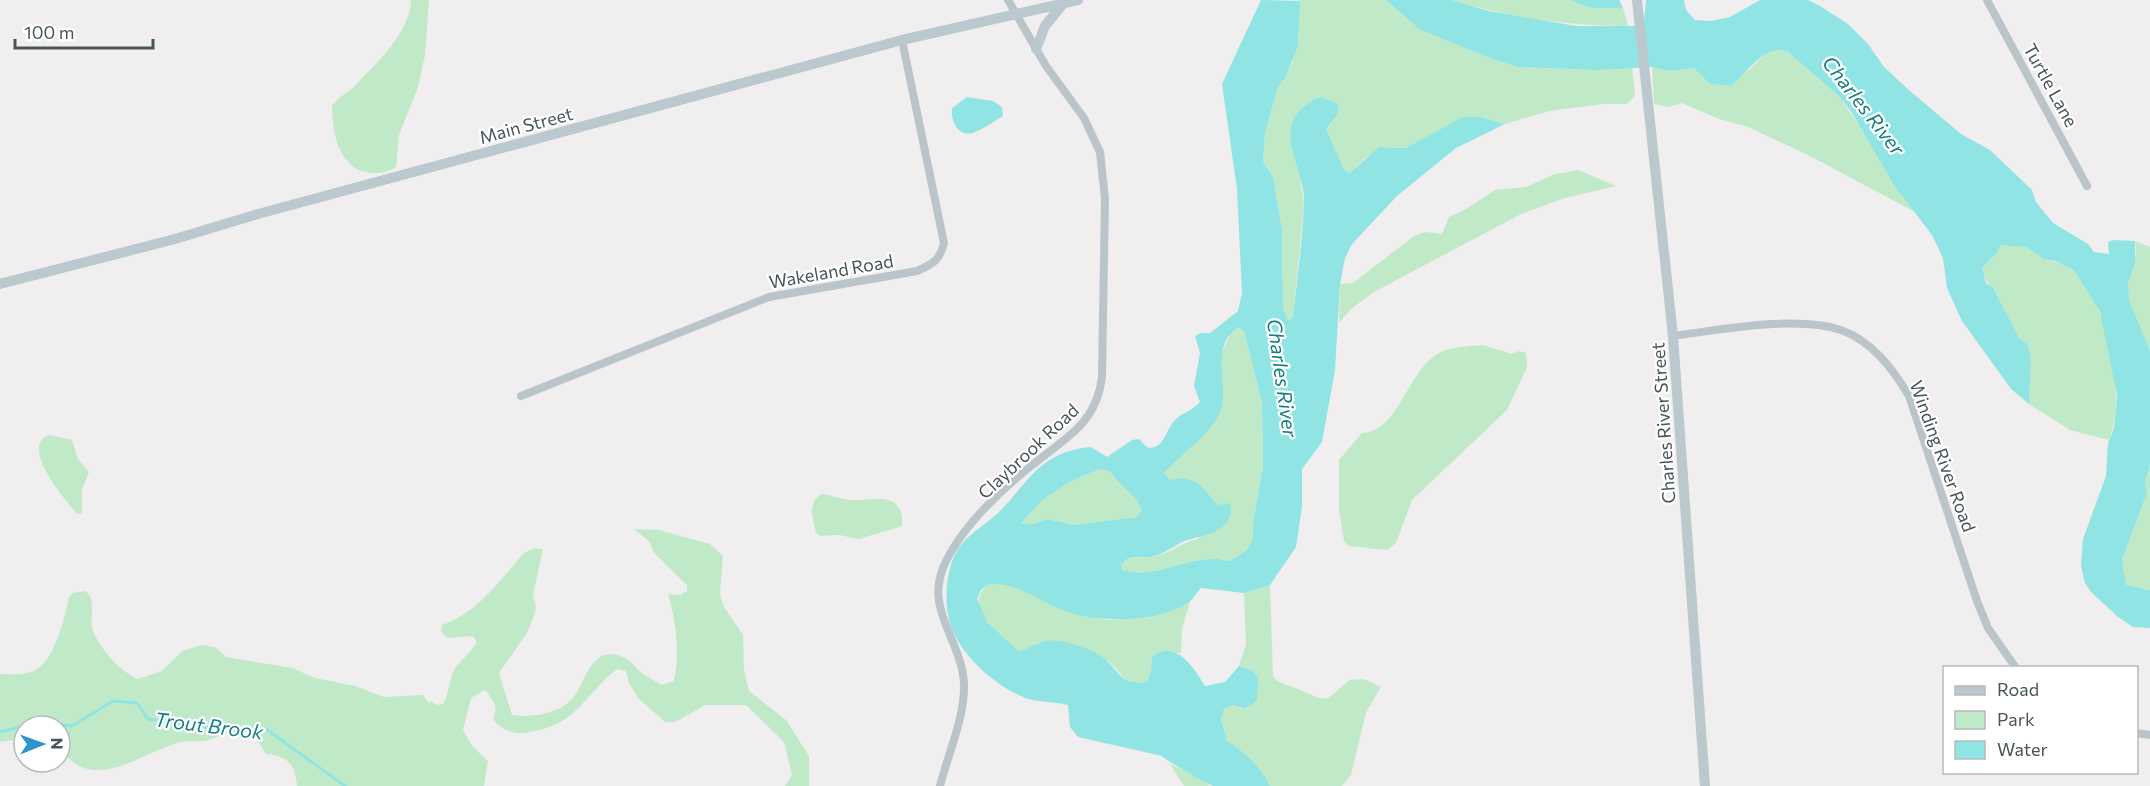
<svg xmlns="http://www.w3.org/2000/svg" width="2150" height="786" font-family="Commissioner,sans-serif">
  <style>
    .green { fill: #c0eac7 }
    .water { fill: #90e4e4; fill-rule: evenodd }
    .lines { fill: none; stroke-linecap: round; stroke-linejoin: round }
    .stream { stroke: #90e4e4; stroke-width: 3 }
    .street { stroke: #bac5c9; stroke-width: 8 }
    .secondary { stroke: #bbc8ce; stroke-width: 10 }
    .labels { text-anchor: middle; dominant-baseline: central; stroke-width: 4.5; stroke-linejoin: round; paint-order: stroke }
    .street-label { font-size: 18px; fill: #485559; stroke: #fff }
    .water-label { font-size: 20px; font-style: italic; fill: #177f7f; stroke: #fff }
  </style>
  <rect width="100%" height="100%" fill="#f0eeee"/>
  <g class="green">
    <path d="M411 0H429L425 55 418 87 399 135 396 167C388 172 383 173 374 173 340 173 332 134 332 106 339 96 348 93 356 85 377 62 410 33 411 0Z"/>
    <polygon points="1299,0 1386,0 1419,29 1484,56 1517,67 1595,70 1632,67 1635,96 1627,104 1603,104 1549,111 1505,124 1480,117 1406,148 1387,147 1368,156 1350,173 1344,169 1326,129 1333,121 1338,104 1300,177 1304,205 1293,318 1288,320 1283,308 1282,229 1273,177 1263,161 1265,133 1278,87 1292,63 1299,36"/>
    <path d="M1452 0H1569L1592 8H1623L1628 26C1566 26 1512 18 1452 0Z"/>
    <polygon points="1779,48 1787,51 1841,98 1915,212 1806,154 1748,127 1719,119 1682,103 1668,107 1654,104 1652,67 1669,71 1694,68 1702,75 1731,86 1767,53"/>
    <polygon points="1578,170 1616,186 1565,198 1521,214 1374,292 1351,309 1339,323 1340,284 1353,283 1414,236 1425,232 1442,234 1449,217 1466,209 1495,190 1526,187 1555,174"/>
    <path d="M2135 241 2150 247V351C2141 330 2126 306 2128 283 2128 266 2139 261 2135 241Z"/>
    <path d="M1999 245C2007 246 2020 244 2027 247 2033 249 2039 256 2046 259 2055 263 2067 263 2075 271 2108 307 2127 395 2109 440L2070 430 2029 404 2031 362 1983 274 1982 268 1997 253Z"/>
    <path d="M1238 327 1244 331 1262 403 1263 467 1253 523 1254 539 1247 550 1230 561C1192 551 1157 581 1121 570V565C1130 553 1139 559 1152 557 1168 555 1181 542 1198 539L1218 505C1201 486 1197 474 1170 481L1164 473 1175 461 1222 380 1220 357 1231 332Z"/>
    <path d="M1483 345 1512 354 1519 351 1526 353 1527 367 1507 410 1412 500 1396 543 1387 550 1349 546 1344 541 1339 510V460L1362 433C1400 432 1408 367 1441 352 1453 347 1470 346 1483 345Z"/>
    <path d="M49 435 72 440 78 459 89 472 82 490V513L77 514 72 508C61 494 20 446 49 435Z"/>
    <polygon points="2150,465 2150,590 2126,585 2122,560 2147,493 2145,482"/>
    <path d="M1101 469 1111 472C1119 487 1136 494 1142 510L1136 517 1074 525 1047 519 1034 524H1020C1047 492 1062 484 1101 469Z"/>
    <path d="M822 494C831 495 840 499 850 500 872 501 905 489 902 526L859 539 839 535 820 536 816 533C813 518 806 504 822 494Z"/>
    <path d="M634 529 659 530 710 544 723 556 720 594 724 607 743 635 744 670 749 691 786 720 809 756V786H785L792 775 784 742 746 705H706L675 722H665L638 698 629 683 626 671 618 669C610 673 604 681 597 688 574 713 565 726 530 732 515 735 502 731 493 719 499 706 493 700 485 690L471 698 463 730 472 746 488 761 484 786H297C295 764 288 756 266 754 261 746 257 738 248 733 235 727 221 736 209 740 200 743 190 740 181 742 149 749 105 786 73 762 60 752 60 742 60 726H24V739L0 742V674C12 674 26 676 37 669 55 659 65 616 69 597L73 593 85 591C98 600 88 618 93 631 100 649 121 672 138 679L162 671 182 651 202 645 215 647 226 657 292 668 315 678 355 686 384 697 423 695 429 703 431 701 437 705 443 704C449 693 449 683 453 672 459 660 471 654 477 642L473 636 447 638 441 631 442 625C478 613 500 580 524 553L534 548 543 549 533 595 536 608 534 616 527 633 499 673 512 715C529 718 557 714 570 701 586 686 590 640 625 658 632 661 636 669 642 673 648 678 656 681 662 685L674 681C680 653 676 621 668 594L679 595 687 591V585L655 554 649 541Z"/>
    <path d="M989 584H1010L1107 620 1143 618 1173 610 1190 602 1182 629 1181 653 1163 651 1152 657 1151 671 1147 682C1117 685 1125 671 1105 659 1094 652 1052 647 1037 643L1028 650 1018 651C1000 635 960 606 989 584Z"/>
    <path d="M1270 585 1273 677C1281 685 1288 685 1298 689 1331 703 1322 703 1350 680L1364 679 1381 687 1366 712 1351 775 1342 786H1270C1260 765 1247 754 1227 741L1221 718 1224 709 1233 705 1242 709 1251 670 1239 666 1246 644 1244 593Z"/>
    <polygon points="1170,764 1199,777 1210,786 1184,786"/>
  </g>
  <g class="water">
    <path d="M1261 0 1300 1 1298 46 1285 78 1278 87 1265 133 1263 161 1273 177 1282 229 1283 308 1288 320 1293 318C1297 281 1302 243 1304 206 1307 166 1262 121 1321 97L1338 104 1337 115 1326 129 1344 169 1350 173 1379 147 1406 148 1463 117H1480L1505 124 1456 148 1397 196 1352 244 1345 258 1340 284 1335 370 1322 442 1302 469V507L1296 547 1270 585 1244 593 1201 588C1197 592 1194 598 1189 602 1161 622 1103 623 1071 613 1040 604 1024 583 989 584L981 590 977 599 987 622 1018 651C1028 650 1030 646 1039 643 1050 638 1065 641 1076 645 1086 648 1097 652 1105 659 1122 674 1120 685 1147 682L1151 671 1152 657C1175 637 1195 669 1205 686L1225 682 1239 666 1251 670 1258 677 1257 700C1248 709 1244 710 1233 705L1224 709 1221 719 1227 741C1247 754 1260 765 1270 786 1252 786 1232 786 1214 786 1209 785 1167 761 1162 756L1078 737 1070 727 1068 705C1053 701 1037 703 1023 697 996 686 963 657 952 629 943 607 945 569 958 549 969 532 988 524 1001 510 1031 478 1043 451 1091 447L1107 457 1132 440 1139 439 1148 448C1166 448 1165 429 1176 419 1184 412 1193 410 1200 402L1194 386 1200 353 1195 336 1201 333H1210L1238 311 1242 293 1237 189 1222 84ZM1238 327 1244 331 1262 403 1263 467 1253 523V539L1247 550 1230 561C1192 551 1157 581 1122 570L1121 565C1131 552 1142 560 1155 556 1164 553 1172 548 1180 543 1199 534 1232 536 1231 506L1227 503 1218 505C1201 486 1197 474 1170 480L1164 473C1178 457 1216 429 1221 410 1229 383 1209 347 1238 327ZM1101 469 1111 472C1119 487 1136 494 1142 510L1136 517 1074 525 1047 519 1034 524H1021C1042 495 1068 481 1101 469Z"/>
    <path d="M1386 0H1452L1489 11 1576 26H1638L1644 21 1646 0H1684L1686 10 1695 20 1711 21 1730 17 1760 0H1808L1820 6 1848 24 1868 44 1884 67 1910 91 1961 134 1990 150 2032 190 2036 202 2053 223 2088 244 2094 252 2109 254 2108 242 2113 240 2135 241V263L2128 283 2129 300 2150 351V465L2145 482 2147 493 2122 560 2126 585 2150 590V628L2133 627 2118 617 2091 592 2085 583 2081 566 2083 539 2106 476 2108 443 2114 428 2117 395 2100 312 2074 270 2055 261 2044 259 2027 247 2000 245 1997 253 1982 268 1986 283 1993 288 2019 338 2028 345 2031 362 2029 404 2011 389 1962 321 1947 288 1943 258 1932 235 1894 185 1852 113 1841 98 1787 51C1764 44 1747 73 1731 86L1710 84 1694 68 1669 71 1652 67 1595 70 1517 67 1484 56 1419 29Z"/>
    <polygon points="1569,0 1619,0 1623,8 1592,8"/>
    <path d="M967 97 993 101 1002 107 1003 116C995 121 982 130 973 133 958 138 950 119 952 108Z"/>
  </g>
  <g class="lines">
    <polyline class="stream" points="0,732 41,722 72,726 113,701 137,703 148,719 203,727 266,729 345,786"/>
    <g class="street">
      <polyline points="1987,0 2087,186"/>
      <path d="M1673 336C1720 330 1797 315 1841 330 1872 341 1893 369 1909 396L1977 601 1988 628 2016 668"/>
      <path d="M521 396 769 297 917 271C933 264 940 260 944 243L902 40"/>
      <polyline points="2136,733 2150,735"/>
      <path d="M940 786C948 754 965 717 964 684 962 639 922 609 946 561 964 525 1000 491 1031 466 1065 438 1096 425 1102 377L1105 199 1100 152 1084 118 1046 66 1008 0"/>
    </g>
    <g class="secondary">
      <polyline points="1637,0 1673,336 1705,786"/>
      <polyline points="1036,49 1045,26 1062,5"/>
      <polyline points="0,284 175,239 258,214 902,40 1078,0"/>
    </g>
  </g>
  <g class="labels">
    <g class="street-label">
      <text transform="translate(2051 85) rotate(61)">Turtle Lane</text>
      <text transform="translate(526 125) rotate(-15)">Main Street</text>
      <text transform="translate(831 271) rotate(-10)">Wakeland Road</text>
      <text transform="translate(1663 423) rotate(-94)">Charles River Street</text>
      <text transform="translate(1028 451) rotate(-43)">Claybrook Road</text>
      <text transform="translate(1943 456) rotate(70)">Winding River Road</text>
    </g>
    <g class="water-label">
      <text transform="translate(1864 105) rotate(52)">Charles River</text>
      <text transform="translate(1283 378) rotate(82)">Charles River</text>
      <text transform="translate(209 725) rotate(7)">Trout Brook</text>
    </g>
  </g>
  <rect x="1943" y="666" width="195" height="108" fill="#ffffff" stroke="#b6bbbd" stroke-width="1.5"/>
  <rect x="1955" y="686" width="30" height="9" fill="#bbc8ce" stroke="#b6bbbd" stroke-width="1.5"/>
  <text x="1997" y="696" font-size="18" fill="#485559">Road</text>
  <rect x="1955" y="711" width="30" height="18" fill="#c0eac7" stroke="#b6bbbd" stroke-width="1.5"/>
  <text x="1997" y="726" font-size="18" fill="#485559">Park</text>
  <rect x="1955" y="741" width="30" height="18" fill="#90e4e4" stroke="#b6bbbd" stroke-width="1.5"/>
  <text x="1997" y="756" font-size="18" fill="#485559">Water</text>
  <g transform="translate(42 744) rotate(89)"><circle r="28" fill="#ffffff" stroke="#b6bbbd" stroke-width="1.5"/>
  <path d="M0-4.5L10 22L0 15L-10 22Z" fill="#2994cf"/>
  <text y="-9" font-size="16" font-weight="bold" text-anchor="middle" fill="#485559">N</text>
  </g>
  <path d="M15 39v9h138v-9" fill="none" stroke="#485559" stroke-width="3"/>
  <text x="24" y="39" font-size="18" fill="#485559" stroke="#ffffff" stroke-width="4.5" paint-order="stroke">100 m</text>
</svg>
